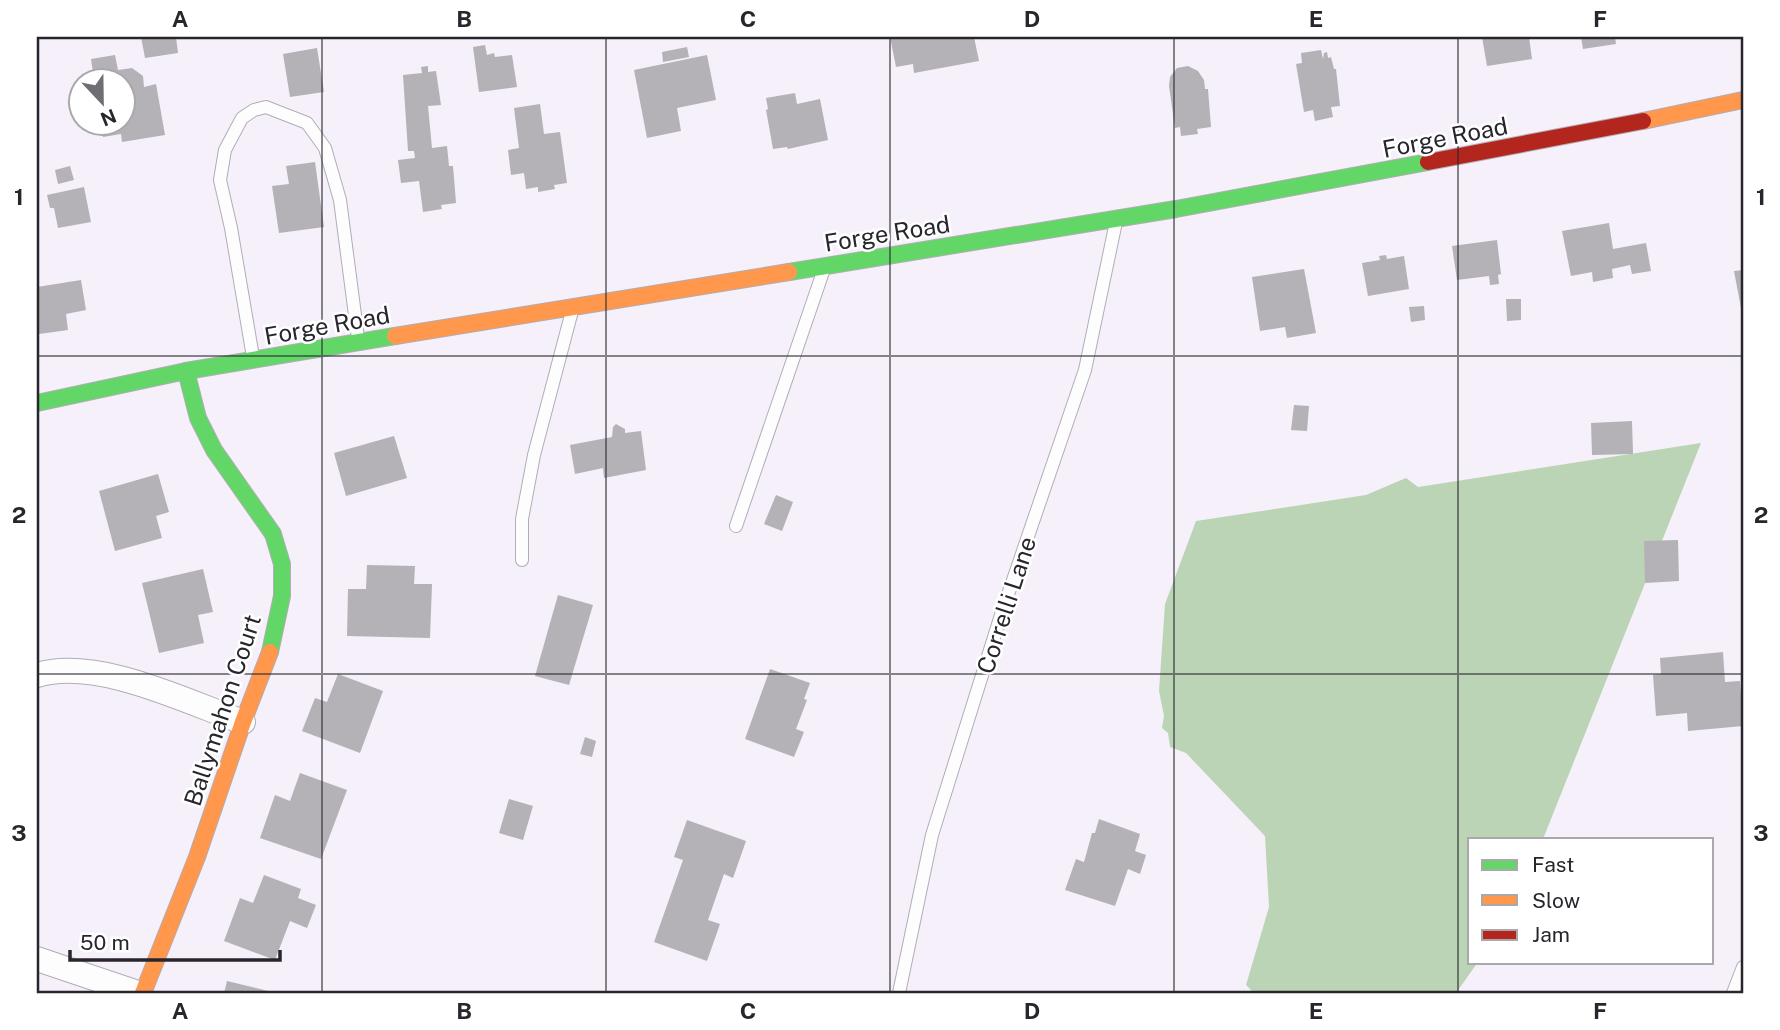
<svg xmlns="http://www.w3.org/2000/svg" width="1780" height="1030" font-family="'Public Sans',sans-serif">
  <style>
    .forest { fill: #bbd4b5 }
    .building { fill: #b4b1b7 }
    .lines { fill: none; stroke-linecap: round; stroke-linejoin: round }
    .lane-casing { stroke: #b1adb4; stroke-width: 14 }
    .street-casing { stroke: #b1adb4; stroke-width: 26 }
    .fast-casing { stroke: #b1adb4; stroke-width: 18 }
    .slow-casing { stroke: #b1adb4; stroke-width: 18 }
    .jam-casing { stroke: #b1adb4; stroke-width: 18 }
    .lane { stroke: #fefdfe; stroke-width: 12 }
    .street { stroke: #fefdfe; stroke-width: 24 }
    .fast { stroke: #63d668; stroke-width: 16 }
    .slow { stroke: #ff974d; stroke-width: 16 }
    .jam { stroke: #b3261e; stroke-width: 16 }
    .grid { fill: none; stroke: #28262c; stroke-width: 2; stroke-opacity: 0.55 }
    .labels { text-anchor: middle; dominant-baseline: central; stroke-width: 5; stroke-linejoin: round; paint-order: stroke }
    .street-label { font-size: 24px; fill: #28262c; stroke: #fff }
    .neatline { fill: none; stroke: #28262c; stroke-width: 2.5 }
    .grid-label { font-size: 23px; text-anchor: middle; font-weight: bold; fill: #28262c }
  </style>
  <rect width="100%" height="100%" fill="#f5f0fa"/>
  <polygon class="forest" points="1701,443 1543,839 1470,839 1470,962 1478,962 1456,993 1254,993 1246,985 1269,907 1265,836 1186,753 1170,747 1168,733 1162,728 1164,716 1159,691 1165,604 1196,521 1366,495 1406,478 1418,487"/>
  <g class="building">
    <polygon points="141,37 176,37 178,53 145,58"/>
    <polygon points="890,37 974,37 979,61 914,73 913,64 896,67"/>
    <polygon points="1482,37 1529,37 1532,59 1487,66"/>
    <polygon points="1581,37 1615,37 1616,44 1583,49"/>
    <polygon points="485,45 487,55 494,53 495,57 512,55 517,87 479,92 473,47"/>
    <polygon points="687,47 689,57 663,62 662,52"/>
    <polygon points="317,48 324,92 290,97 283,54"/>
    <polygon points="1321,50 1323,59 1324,53 1327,52 1328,58 1331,57 1334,69 1336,69 1340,106 1331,107 1333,117 1315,121 1313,110 1304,112 1296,64 1302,63 1301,53"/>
    <polygon points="115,55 118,70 132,68 143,76 144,87 156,84 165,135 122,142 121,134 103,137 100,122 122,122 122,80 94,80 91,59"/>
    <polygon points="707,55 716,100 677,108 681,131 647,138 634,70"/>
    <polygon points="428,66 428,72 436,71 441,105 428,106 432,148 447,146 449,166 453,166 456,203 441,205 442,209 423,212 419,181 401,183 398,160 415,158 414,151 408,151 403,75 422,73 421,67"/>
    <polygon points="1188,66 1198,71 1204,80 1205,89 1208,89 1211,127 1197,129 1198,134 1181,136 1180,127 1175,128 1169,86 1170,77 1177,68"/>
    <polygon points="795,93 797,104 820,99 828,140 788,149 787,147 773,149 766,110 768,109 766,98"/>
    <polygon points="540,104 544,134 560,132 567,183 554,185 555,189 538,192 538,187 526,189 524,173 511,175 508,150 519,148 514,108"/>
    <polygon points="315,162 324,227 279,233 272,186 289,184 286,166"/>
    <polygon points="70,166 74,180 58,184 55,170"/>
    <polygon points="84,187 91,222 58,228 54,208 50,208 47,195"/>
    <polygon points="1609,223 1613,249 1646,243 1651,271 1632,274 1630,265 1612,269 1613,278 1593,282 1592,272 1571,276 1562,231"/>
    <polygon points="1497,240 1501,274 1498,275 1499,284 1490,285 1489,276 1457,280 1452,246"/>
    <polygon points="1386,255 1387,259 1404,256 1409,289 1368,296 1362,263 1380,260 1379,256"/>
    <polygon points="1304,269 1316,333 1287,338 1285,327 1260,331 1252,277"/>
    <polygon points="1743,270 1743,308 1741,308 1734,271"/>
    <polygon points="81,280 86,310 66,314 68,330 39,334 37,323 37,287"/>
    <polygon points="1506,299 1521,299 1521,320 1507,321"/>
    <polygon points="1424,306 1425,320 1411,322 1409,307"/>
    <polygon points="1294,405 1309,406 1307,431 1291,430"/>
    <polygon points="1632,421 1633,454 1592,455 1591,423"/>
    <polygon points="616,424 625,429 625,433 641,431 646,470 604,478 603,468 575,474 570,445 612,437 613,427"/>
    <polygon points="394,436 407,478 346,496 334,453"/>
    <polygon points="158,474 169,512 156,516 162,538 115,551 99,491"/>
    <polygon points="776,495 793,502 782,531 764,524"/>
    <polygon points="1678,540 1679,581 1645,583 1644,541"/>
    <polygon points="367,565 415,566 414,584 432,584 430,638 347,636 348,589 366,589"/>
    <polygon points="203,569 213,612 198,615 204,643 159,653 142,583"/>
    <polygon points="558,595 593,605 569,685 535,676"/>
    <polygon points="1723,652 1725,682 1740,681 1743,726 1688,731 1687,713 1656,716 1653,675 1661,674 1660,658"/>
    <polygon points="770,669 810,683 804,699 807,700 796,729 804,732 794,757 745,739"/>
    <polygon points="338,674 383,691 360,753 302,731 315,698 327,702"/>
    <polygon points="585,737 596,741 592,757 580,754"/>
    <polygon points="300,773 347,790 321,859 260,838 275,795 290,801"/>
    <polygon points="509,799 533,806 523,840 499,833"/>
    <polygon points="1099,819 1140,834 1135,851 1146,855 1140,874 1128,869 1115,906 1065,890 1076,859 1084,862 1092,833 1095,833"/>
    <polygon points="687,820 746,841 733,878 724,874 708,920 720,924 707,961 654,942 683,860 674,857"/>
    <polygon points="264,875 301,889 298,898 316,905 307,928 290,921 275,960 224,941 240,898 253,903"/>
    <polygon points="227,981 272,992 272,993 224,993"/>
  </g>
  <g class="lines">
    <g class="lane-casing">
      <g id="lane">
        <polyline points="253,357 231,228 220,180 225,150 242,118 254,110 266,107 307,123 325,148 340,200 358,338"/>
        <polyline points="736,526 824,269"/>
        <polyline points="522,560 522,519 534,455 572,311"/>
        <polyline points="899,993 932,835 1000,618 1085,370 1116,222"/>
        <polyline points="1733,993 1743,967"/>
      </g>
    </g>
    <g class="street-casing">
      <g id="street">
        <path d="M37 675C97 657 185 701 243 722"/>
        <polyline points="37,959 138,993"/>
      </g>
    </g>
    <g class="fast-casing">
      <g id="fast">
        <polyline points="789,272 1176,209 1428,162"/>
        <polyline points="186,371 198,418 214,450 273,534 282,564 282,596 270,652"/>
        <polyline points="37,403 186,371 395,336"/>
      </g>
    </g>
    <g class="slow-casing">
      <g id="slow">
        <polyline points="1643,121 1743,100"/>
        <polyline points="395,336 789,272"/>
        <polyline points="143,993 197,857 243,722 270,652"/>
      </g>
    </g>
    <g class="jam-casing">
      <polyline id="jam" points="1428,162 1643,121"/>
    </g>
    <use href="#lane" class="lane"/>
    <use href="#street" class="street"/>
    <use href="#fast" class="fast"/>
    <use href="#slow" class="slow"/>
    <use href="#jam" class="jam"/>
  </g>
  <path class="grid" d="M322 37V993M606 37V993M890 37V993M1174 37V993M1458 37V993M37 356H1743M37 674H1743"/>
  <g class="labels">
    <g class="street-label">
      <text transform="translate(1445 137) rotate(-11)">Forge Road</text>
      <text transform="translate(887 233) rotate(-9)">Forge Road</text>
      <text transform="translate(327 325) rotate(-10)">Forge Road</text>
      <text transform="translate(1006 605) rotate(-72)">Correlli Lane</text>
      <text transform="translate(222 710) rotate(-72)">Ballymahon Court</text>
    </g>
  </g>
  <rect width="1780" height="1030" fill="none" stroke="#ffffff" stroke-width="77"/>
  <rect x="1468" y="838" width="245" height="126" fill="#ffffff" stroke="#a9a8ab" stroke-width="2"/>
  <rect x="1482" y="860" width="35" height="10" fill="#63d668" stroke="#a9a8ab" stroke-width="2"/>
  <text x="1532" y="872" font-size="21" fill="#28262c">Fast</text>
  <rect x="1482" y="895" width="35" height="10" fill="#ff974d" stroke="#a9a8ab" stroke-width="2"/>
  <text x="1532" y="908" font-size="21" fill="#28262c">Slow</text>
  <rect x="1482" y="930" width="35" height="10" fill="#b3261e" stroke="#a9a8ab" stroke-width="2"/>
  <text x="1532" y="942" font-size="21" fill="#28262c">Jam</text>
  <g transform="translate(102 102) rotate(158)"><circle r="33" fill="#ffffff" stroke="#a9a8ab" stroke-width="2"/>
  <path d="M0-5L12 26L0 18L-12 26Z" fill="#706d74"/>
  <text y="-10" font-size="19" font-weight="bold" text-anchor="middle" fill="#28262c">N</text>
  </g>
  <path d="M70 950v10h210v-10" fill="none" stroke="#28262c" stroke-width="3.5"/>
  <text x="80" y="950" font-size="21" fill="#28262c" stroke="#ffffff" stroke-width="5" paint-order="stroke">50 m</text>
  <rect x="38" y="38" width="1704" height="954" class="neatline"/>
  <g class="grid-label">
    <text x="180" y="27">A</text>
    <text x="464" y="27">B</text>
    <text x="748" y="27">C</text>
    <text x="1032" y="27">D</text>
    <text x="1316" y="27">E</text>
    <text x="1600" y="27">F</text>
    <text x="19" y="205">1</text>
    <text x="1761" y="205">1</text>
    <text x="19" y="523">2</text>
    <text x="1761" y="523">2</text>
    <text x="19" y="841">3</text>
    <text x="1761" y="841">3</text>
    <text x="180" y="1019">A</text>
    <text x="464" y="1019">B</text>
    <text x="748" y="1019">C</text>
    <text x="1032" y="1019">D</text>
    <text x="1316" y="1019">E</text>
    <text x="1600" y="1019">F</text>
  </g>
</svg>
